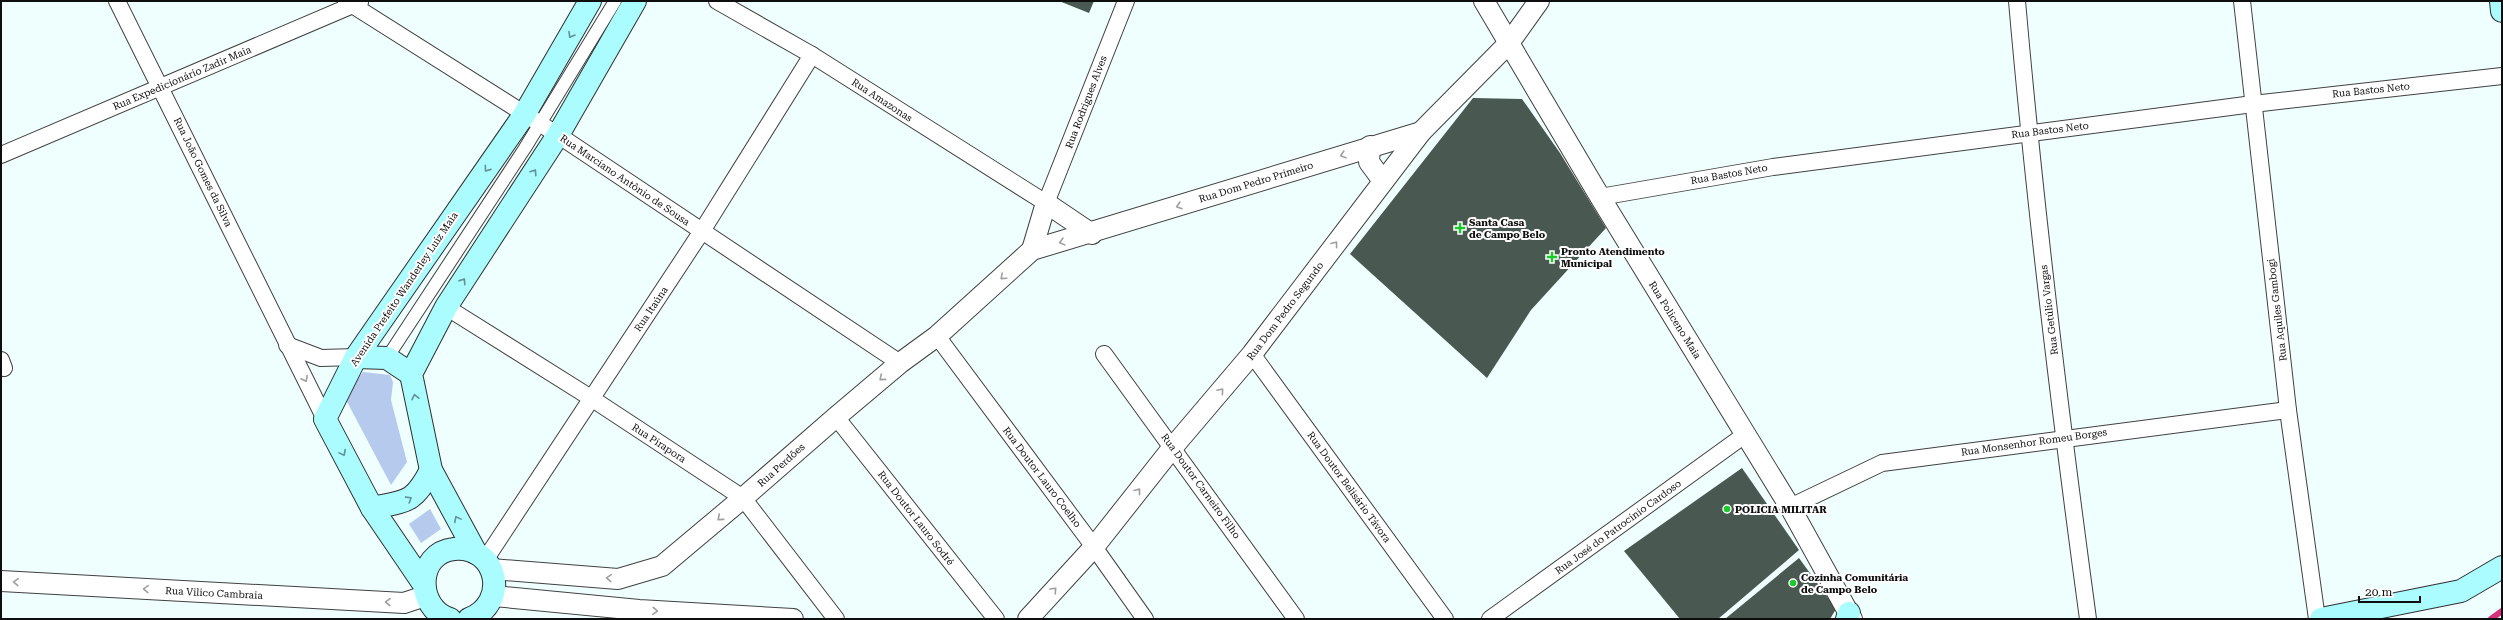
<svg xmlns="http://www.w3.org/2000/svg" width="2503" height="620" font-family="'Roboto Serif',serif">
  <style>
    .green { fill: #b5caed }
    .lines { fill: none; stroke-linecap: round; stroke-linejoin: round }
    .stream { stroke: #d8307d; stroke-width: 6 }
    .building { fill: #495851 }
    .pedestrian-casing { stroke: #414141; stroke-width: 14 }
    .minor-casing { stroke: #414141; stroke-width: 18 }
    .tertiary-casing { stroke: #414141; stroke-width: 22 }
    .secondary-casing { stroke: #303030; stroke-width: 24 }
    .pedestrian { stroke: #fff; stroke-width: 12 }
    .minor { stroke: #fff; stroke-width: 16 }
    .tertiary { stroke: #fff; stroke-width: 20 }
    .secondary { stroke: #aafcff; stroke-width: 22 }
    .oneway { stroke: #649193 }
    .oneway2 { stroke: #9f9f9f }
    .poi-dot { fill: #1aca2b; stroke: #fff; stroke-width: 1.5 }
    .labels { text-anchor: middle; dominant-baseline: central; stroke-width: 4; stroke-linejoin: round; paint-order: stroke }
    .street-label { font-size: 10px; fill: #0e0e0e; stroke: #fff }
    .poi-label { font-size: 10px; font-weight: bold; fill: #0e0e0e; stroke: #fff; text-anchor: start }
  </style>
  <rect width="100%" height="100%" fill="#effffe"/>
  <g class="green">
    <polygon points="363,372 390,375 393,382 391,400 407,462 391,485 345,398"/>
    <polygon points="430,509 441,529 421,543 409,524"/>
  </g>
  <g class="lines">
    <polyline class="stream" points="2491,619 2502,611"/>
  </g>
  <g class="building">
    <polygon points="1059,1 1094,1 1089,13"/>
    <polygon points="1473,98 1522,99 1560,153 1606,228 1531,310 1487,378 1350,254"/>
    <polygon points="1742,468 1799,550 1718,619 1680,619 1624,551"/>
    <polygon points="1799,558 1836,609 1830,619 1725,619"/>
  </g>
  <g class="lines">
    <g class="pedestrian-casing">
      <polyline id="pedestrian" points="387,358 525,148 615,1"/>
    </g>
    <g class="minor-casing">
      <g id="minor">
        <polyline points="117,1 325,419"/>
        <polyline points="346,1 558,135 900,363"/>
        <polyline points="717,1 812,55 1046,203 1126,1"/>
        <path d="M2017 1C2035 208 2060 413 2088 619"/>
        <polyline points="2242,1 2288,410 2317,619"/>
        <polyline points="1,155 360,2"/>
        <polyline points="1600,197 1773,167 2253,104 2502,76"/>
        <polyline points="446,307 591,398 743,498 836,619"/>
        <polyline points="937,336 1094,547 1145,619"/>
        <polyline points="287,345 321,358 356,357"/>
        <polyline points="1104,354 1296,619"/>
        <polyline points="1252,354 1445,619"/>
        <polyline points="1,360 4,368"/>
        <polyline points="836,417 996,619"/>
        <polyline points="1790,507 1882,463 2288,410"/>
        <polyline points="485,560 702,231 812,55"/>
        <polyline points="1490,619 1746,434"/>
      </g>
    </g>
    <g class="tertiary-casing">
      <g id="tertiary">
        <polyline points="1484,1 1600,197 1790,507 1852,619"/>
        <polyline points="1370,146 1369,162 1383,181"/>
        <polyline points="1032,250 1046,203 1092,234"/>
        <polyline points="491,569 618,579 662,566 743,498 836,417 900,363 937,336 1032,250 1421,132"/>
        <polyline points="1,581 404,603 425,596"/>
        <polyline points="494,596 639,610 793,619"/>
        <polyline points="1028,619 1094,547 1173,447 1252,354 1421,132 1509,43 1539,1"/>
      </g>
    </g>
    <g class="secondary-casing">
      <g id="secondary">
        <polyline points="2501,1 2502,11"/>
        <polyline points="356,357 387,358 411,374"/>
        <path d="M372 508C407 501 414 503 431 470"/>
        <polyline points="476,553 431,470 411,374 446,307 558,135 635,1"/>
        <polyline points="423,583 372,508 325,419 356,357 524,115 590,1"/>
        <path d="M450 619C416 609 415 553 454 549 498 545 510 603 469 619"/>
        <polyline points="1847,619 1849,613"/>
        <polyline points="2321,619 2461,591 2502,567"/>
      </g>
    </g>
    <use href="#pedestrian" class="pedestrian"/>
    <use href="#minor" class="minor"/>
    <use href="#tertiary" class="tertiary"/>
    <use href="#secondary" class="secondary"/>
  </g>
  <defs><path id="oneway-chevron" d="M-2-3.5L2.5 0L-2 3.5" fill="none" stroke-width="1.6" stroke-linecap="round" stroke-linejoin="round"/></defs>
  <g class="oneway">
    <use href="#oneway-chevron" transform="translate(571 35) rotate(120)"/>
    <use href="#oneway-chevron" transform="translate(487 169) rotate(125)"/>
    <use href="#oneway-chevron" transform="translate(534 172) rotate(-57)"/>
    <use href="#oneway-chevron" transform="translate(463 281) rotate(-57)"/>
    <use href="#oneway-chevron" transform="translate(415 397) rotate(-102)"/>
    <use href="#oneway-chevron" transform="translate(343 453) rotate(62)"/>
    <use href="#oneway-chevron" transform="translate(409 499) rotate(-32)"/>
    <use href="#oneway-chevron" transform="translate(457 519) rotate(-118)"/>
  </g>
  <g class="oneway2">
    <use href="#oneway-chevron" transform="translate(1343 155) rotate(163)"/>
    <use href="#oneway-chevron" transform="translate(1179 206) rotate(163)"/>
    <use href="#oneway-chevron" transform="translate(1062 242) rotate(165)"/>
    <use href="#oneway-chevron" transform="translate(1335 244) rotate(-53)"/>
    <use href="#oneway-chevron" transform="translate(1003 277) rotate(138)"/>
    <use href="#oneway-chevron" transform="translate(882 378) rotate(140)"/>
    <use href="#oneway-chevron" transform="translate(305 379) rotate(63)"/>
    <use href="#oneway-chevron" transform="translate(1221 391) rotate(-50)"/>
    <use href="#oneway-chevron" transform="translate(1138 491) rotate(-52)"/>
    <use href="#oneway-chevron" transform="translate(720 518) rotate(140)"/>
    <use href="#oneway-chevron" transform="translate(609 578) rotate(-176)"/>
    <use href="#oneway-chevron" transform="translate(16 582) rotate(-176)"/>
    <use href="#oneway-chevron" transform="translate(146 589) rotate(-177)"/>
    <use href="#oneway-chevron" transform="translate(1054 590) rotate(-47)"/>
    <use href="#oneway-chevron" transform="translate(388 602) rotate(-177)"/>
    <use href="#oneway-chevron" transform="translate(655 611) rotate(3)"/>
  </g>
  <g class="poi-dot">
    <path d="M1458 222h4v4h4v4h-4v4h-4v-4h-4v-4h4z"/>
    <path d="M1550 251h4v4h4v4h-4v4h-4v-4h-4v-4h4z"/>
    <circle cx="1727" cy="509" r="4"/>
    <circle cx="1793" cy="583" r="4"/>
  </g>
  <g class="labels">
    <g class="street-label">
      <text transform="translate(182 78) rotate(-23)">Rua Expedicionário Zadir Maia</text>
      <text transform="translate(2371 90) rotate(-6)">Rua Bastos Neto</text>
      <text transform="translate(882 100) rotate(33)">Rua Amazonas</text>
      <text transform="translate(1086 102) rotate(-69)">Rua Rodrigues Alves</text>
      <text transform="translate(2050 130) rotate(-7)">Rua Bastos Neto</text>
      <text transform="translate(203 172) rotate(64)">Rua João Gomes da Silva</text>
      <text transform="translate(1729 174) rotate(-10)">Rua Bastos Neto</text>
      <text transform="translate(625 180) rotate(34)">Rua Marciano Antônio de Sousa</text>
      <text transform="translate(1256 182) rotate(-17)">Rua Dom Pedro Primeiro</text>
      <text transform="translate(404 289) rotate(-56)">Avenida Prefeito Wanderley Luiz Maia</text>
      <text transform="translate(651 309) rotate(-56)">Rua Itaúna</text>
      <text transform="translate(2049 310) rotate(-97)">Rua Getúlio Vargas</text>
      <text transform="translate(2277 310) rotate(-97)">Rua Aquiles Gambogi</text>
      <text transform="translate(1285 311) rotate(-53)">Rua Dom Pedro Segundo</text>
      <text transform="translate(1675 320) rotate(58)">Rua Policeno Maia</text>
      <text transform="translate(2034 442) rotate(-8)">Rua Monsenhor Romeu Borges</text>
      <text transform="translate(659 443) rotate(33)">Rua Pirapora</text>
      <text transform="translate(781 465) rotate(-42)">Rua Perdões</text>
      <text transform="translate(1042 477) rotate(53)">Rua Doutor Lauro Coelho</text>
      <text transform="translate(1201 486) rotate(54)">Rua Doutor Carneiro Filho</text>
      <text transform="translate(1349 487) rotate(54)">Rua Doutor Belisário Távora</text>
      <text transform="translate(916 518) rotate(52)">Rua Doutor Lauro Sodré</text>
      <text transform="translate(1618 527) rotate(-36)">Rua José do Patrocínio Cardoso</text>
      <text transform="translate(214 593) rotate(3)">Rua Vilico Cambraia</text>
    </g>
    <g class="poi-label">
      <text x="1469" y="222">Santa Casa<tspan x="1469" dy="12">de Campo Belo</tspan></text>
      <text x="1561" y="251">Pronto Atendimento<tspan x="1561" dy="12">Municipal</tspan></text>
      <text x="1735" y="509">POLICIA MILITAR</text>
      <text x="1801" y="577">Cozinha Comunitária<tspan x="1801" dy="12">de Campo Belo</tspan></text>
    </g>
  </g>
  <rect width="2503" height="620" fill="none" stroke="#0e0e0e" stroke-width="4"/>
  <path d="M2359 596v6h61v-6" fill="none" stroke="#0e0e0e" stroke-width="2"/>
  <text x="2365" y="596" font-size="12" fill="#0e0e0e" stroke="#ffffff" stroke-width="3" paint-order="stroke">20 m</text>
</svg>
